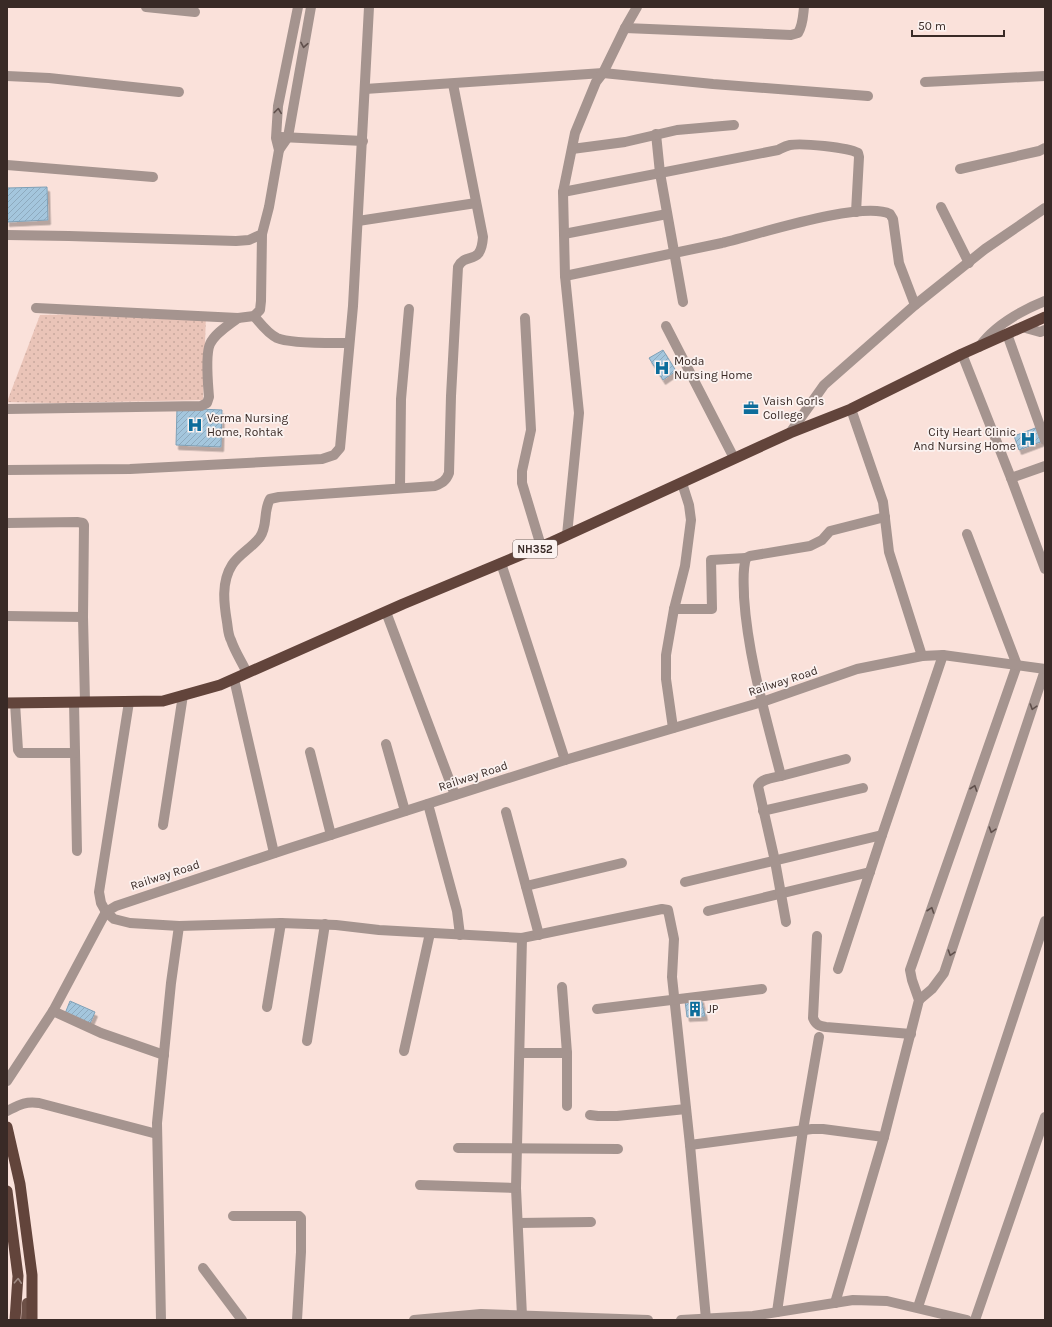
<svg xmlns="http://www.w3.org/2000/svg" width="1052" height="1327" font-family="Karla,sans-serif">
  <style>
    .park { fill: url(#park-dots) }
    .building { fill: url(#building-hatch); stroke: #7fa0b6; filter: url(#shadow) }
    .lines { fill: none; stroke-linecap: round; stroke-linejoin: round }
    .minor { stroke: #a5948f; stroke-width: 10 }
    .tertiary { stroke: #a5948f; stroke-width: 10 }
    .primary { stroke: #6d5047; stroke-width: 10 }
    .trunk { stroke: #62443b; stroke-width: 11 }
    .oneway { stroke: #5f4f4b }
    .oneway2 { stroke: #9f8a83 }
    .labels { text-anchor: middle; dominant-baseline: central; stroke-width: 3.5; stroke-linejoin: round; paint-order: stroke }
    .shield { fill: #fbf2f0; stroke: #736663; stroke-width: 1 }
    .shield-label { font-size: 11px; font-weight: bold; fill: #392a26 }
    .poi-label { font-size: 12px; fill: #392a26; stroke: #fbf2f0; text-anchor: start }
    .street-label { font-size: 12px; fill: #392a26; stroke: #fbf2f0 }
  </style>
  <defs>
    <pattern id="park-dots" width="8" height="8" patternUnits="userSpaceOnUse"><rect width="8" height="8" fill="#eac4b8"/><path d="M2 2h.1M6 6h.1" fill="none" stroke="#c9a99e" stroke-width="1.8" stroke-linecap="round"/></pattern>
    <pattern id="building-hatch" width="6" height="6" patternUnits="userSpaceOnUse"><rect width="6" height="6" fill="#a4c6dd"/><path d="M-1 1l2-2M0 6l6-6M5 7l2-2" fill="none" stroke="#8eaabe"/></pattern>
    <filter id="shadow"><feDropShadow dx="2.5" dy="4.5" stdDeviation="0" flood-color="#0004"/></filter>
  </defs>
  <rect width="100%" height="100%" fill="#fae1da"/>
  <polygon class="park" points="191,312 206,315 203,400 55,403 7,402 40,315"/>
  <g class="building">
    <polygon points="47,187 48,220 7,222 7,188"/>
    <polygon points="663,350 676,371 663,380 649,358"/>
    <polygon points="177,408 222,410 221,447 176,445"/>
    <polygon points="1038,427 1043,441 1019,450 1014,436"/>
    <polygon points="701,998 705,1016 687,1017 685,1001"/>
    <polygon points="70,1001 95,1012 89,1026 64,1016"/>
  </g>
  <g class="lines">
    <g class="minor">
      <polyline points="146,7 195,12"/>
      <path d="M625 28 791 35 798 33C803 25 803 16 804 7"/>
      <polyline points="7,76 49,78 179,92"/>
      <polyline points="925,82 1045,76"/>
      <polyline points="365,89 603,73 713,84 868,96"/>
      <polyline points="656,134 660,173 683,302"/>
      <polyline points="281,137 363,141"/>
      <polyline points="572,149 625,142 677,130 734,125"/>
      <polyline points="279,150 288,137 311,7"/>
      <polyline points="7,165 153,177"/>
      <polyline points="960,169 1039,151 1045,148"/>
      <path d="M563 192 778 150C782 148 785 146 790 145 802 143 847 147 858 153L859 157 856 212"/>
      <polyline points="941,207 969,263"/>
      <polyline points="358,221 476,203"/>
      <polyline points="564,234 667,214"/>
      <polyline points="7,235 69,236 236,241 249,240 262,234 269,207 279,150 276,138 278,106 298,7"/>
      <path d="M565 276C617 265 670 254 722 243 756 235 862 200 890 214L893 219 899 263 915 305"/>
      <polyline points="36,308 238,318 254,316 260,310 261,301 262,234"/>
      <path d="M254 316C261 324 267 333 277 338 290 344 333 343 349 343"/>
      <polyline points="525,318 531,430 522,471 522,483 541,546"/>
      <polyline points="666,326 734,458"/>
      <polyline points="1022,327 1040,332 1045,330"/>
      <polyline points="1007,334 1045,440"/>
      <path d="M979 347C995 325 1020 311 1045 301"/>
      <polyline points="962,354 1011,478 1045,569"/>
      <path d="M7 409 201 406 207 403 209 397C208 384 205 355 210 344 215 333 229 325 238 318"/>
      <polyline points="851,409 883,502 889,552 922,656"/>
      <polyline points="790,433 824,385 915,305 985,249 1045,208"/>
      <polyline points="7,470 130,469 322,459 334,455 340,448 353,306 369,7"/>
      <polyline points="1011,478 1045,466"/>
      <polyline points="400,488 401,399 409,309"/>
      <polyline points="7,523 77,522 83,523 84,525 83,617 85,702"/>
      <polyline points="567,535 579,413 565,276 563,192 575,133 596,82 603,73 625,28 637,7"/>
      <polyline points="501,563 565,760"/>
      <polyline points="674,609 712,609 711,560 746,558"/>
      <polyline points="386,612 455,795"/>
      <polyline points="7,616 83,617"/>
      <path d="M247 673C242 662 235 652 231 640 228 635 228 628 227 622 224 604 221 582 232 565 239 554 252 548 260 537 268 526 263 511 270 499L279 497 435 486C442 483 446 481 449 473L451 396 458 267C466 251 481 267 483 237L453 84"/>
      <polyline points="234,679 274,853"/>
      <polyline points="74,702 77,851"/>
      <polyline points="129,702 99,892 101,903 106,912 114,919 130,923 179,926 281,923 336,925 379,930 522,938 662,909 668,910 674,939 672,977 690,1145 706,1319"/>
      <polyline points="15,703 18,750 20,753 75,753"/>
      <polyline points="673,728 666,679 666,655 674,609 685,566 691,520 689,505 682,483"/>
      <polyline points="386,744 405,811"/>
      <polyline points="310,752 331,835"/>
      <polyline points="781,776 846,759"/>
      <polyline points="428,804 457,911 460,935"/>
      <polyline points="763,811 863,788"/>
      <polyline points="506,812 539,935"/>
      <polyline points="163,825 183,695"/>
      <polyline points="685,882 882,835"/>
      <polyline points="526,886 622,863"/>
      <polyline points="708,911 870,872"/>
      <path d="M786 922 775 861 758 786C762 778 773 778 781 776 766 717 748 658 744 597 744 584 742 571 746 558L750 556 810 546 822 540 830 531 885 517"/>
      <path d="M817 936 813 1018C816 1025 819 1026 826 1027L911 1034"/>
      <polyline points="522,938 516,1188 522,1316"/>
      <polyline points="838,969 882,835 943,655"/>
      <polyline points="562,987 567,1053 567,1106"/>
      <polyline points="919,1000 932,989 944,973 1045,670"/>
      <polyline points="267,1007 281,923"/>
      <polyline points="597,1009 762,989"/>
      <polyline points="53,1011 101,1033 164,1055"/>
      <polyline points="307,1041 325,924"/>
      <polyline points="404,1051 430,933"/>
      <polyline points="520,1053 567,1053"/>
      <path d="M7 1111C19 1105 25 1101 39 1103L157 1134"/>
      <polyline points="590,1115 598,1116 617,1116 686,1109"/>
      <polyline points="690,1145 812,1129 823,1129 884,1137"/>
      <polyline points="458,1148 618,1149"/>
      <polyline points="420,1185 516,1188"/>
      <polyline points="233,1216 299,1216 301,1218 301,1252 297,1320"/>
      <polyline points="518,1223 591,1222"/>
      <polyline points="203,1268 242,1320"/>
      <polyline points="835,1303 884,1137 919,1000 912,980 910,970 1017,665 967,534"/>
      <polyline points="918,1307 1045,921"/>
      <polyline points="777,1312 803,1130 819,1037"/>
      <polyline points="161,1320 157,1123 171,983 179,926"/>
      <polyline points="414,1320 481,1314 648,1320"/>
      <polyline points="681,1320 753,1316 853,1300 887,1301 967,1320"/>
      <polyline points="975,1320 1045,1117"/>
    </g>
    <polyline class="tertiary" points="7,1081 53,1011 101,921 106,912 116,906 287,849 565,760 762,702 857,669 922,656 943,655 1045,669"/>
    <polyline class="primary" points="26,1320 27,1303"/>
    <g class="trunk">
      <polyline points="7,703 163,701 220,685 403,604 552,542 790,433 851,409 962,354 1045,317"/>
      <polyline points="7,1127 20,1184 32,1275 32,1320"/>
      <polyline points="7,1191 18,1276 15,1320"/>
    </g>
  </g>
  <defs><path id="oneway-chevron" d="M-2-3.5L2.5 0L-2 3.5" fill="none" stroke-width="1.6" stroke-linecap="round" stroke-linejoin="round"/></defs>
  <g class="oneway">
    <use href="#oneway-chevron" transform="translate(304 45) rotate(100)"/>
    <use href="#oneway-chevron" transform="translate(278 111) rotate(-83)"/>
    <use href="#oneway-chevron" transform="translate(1033 707) rotate(108)"/>
    <use href="#oneway-chevron" transform="translate(974 788) rotate(-71)"/>
    <use href="#oneway-chevron" transform="translate(992 830) rotate(108)"/>
    <use href="#oneway-chevron" transform="translate(931 910) rotate(-71)"/>
    <use href="#oneway-chevron" transform="translate(951 953) rotate(108)"/>
  </g>
  <use class="oneway2" href="#oneway-chevron" transform="translate(18 1281) rotate(-87)"/>
  <defs>
    <g id="hospital-bare" transform="scale(1.2)"><path d="M-5-5h3v3.5h4V-5h3V5h-3V1.5h-4V5h-3Z" fill="#0d6d9b" stroke="#fbf2f0" stroke-width="2.5" paint-order="stroke"/></g>
    <g id="office-bare" transform="scale(1.2)"><path d="M-6-3h4V-5.5h4V-3h4V5H-6ZM-1-4.5V-3h2v-1.5ZM-6 0V1H6V0Z" fill="#0d6d9b" stroke="#fbf2f0" stroke-width="2.5" paint-order="stroke"/></g>
    <g id="building-bare" transform="scale(1.2)"><path d="M-4-6H4V6H1V3H-1V6H-4ZM-2.5-4.3h1.7v1.8h-1.7ZM.8-4.3h1.7v1.8H.8ZM-2.5-1h1.7V.8h-1.7ZM.8-1h1.7V.8H.8Z" fill="#0d6d9b" stroke="#fbf2f0" stroke-width="2.5" paint-order="stroke"/></g>
  </defs>
  <g fill-rule="evenodd">
    <use href="#hospital-bare" x="662" y="368"/>
    <use href="#office-bare" x="751" y="408"/>
    <use href="#hospital-bare" x="195" y="425"/>
    <use href="#hospital-bare" x="1028" y="439"/>
    <use href="#building-bare" x="695" y="1009"/>
  </g>
  <g class="labels">
    <rect class="shield" x="513" y="540" width="44" height="18" rx="3"/>
    <g class="shield-label">
      <text x="535" y="549">NH352</text>
    </g>
    <g class="poi-label">
      <text x="674" y="361">Moda<tspan x="674" dy="14">Nursing Home</tspan></text>
      <text x="763" y="401">Vaish Gorls<tspan x="763" dy="14">College</tspan></text>
      <text x="207" y="418">Verma Nursing<tspan x="207" dy="14">Home, Rohtak</tspan></text>
      <text x="1016" y="432" text-anchor="end">City Heart Clinic<tspan x="1016" dy="14">And Nursing Home</tspan></text>
      <text x="707" y="1009">JP</text>
    </g>
    <g class="street-label">
      <text transform="translate(783 681) rotate(-18)">Railway Road</text>
      <text transform="translate(473 776) rotate(-18)">Railway Road</text>
      <text transform="translate(165 875) rotate(-18)">Railway Road</text>
    </g>
  </g>
  <rect width="1052" height="1327" fill="none" stroke="#392a26" stroke-width="16"/>
  <path d="M912 30v6h92v-6" fill="none" stroke="#392a26" stroke-width="2"/>
  <text x="918" y="30" font-size="12" fill="#392a26" stroke="#fbf2f0" stroke-width="3" paint-order="stroke">50 m</text>
</svg>
